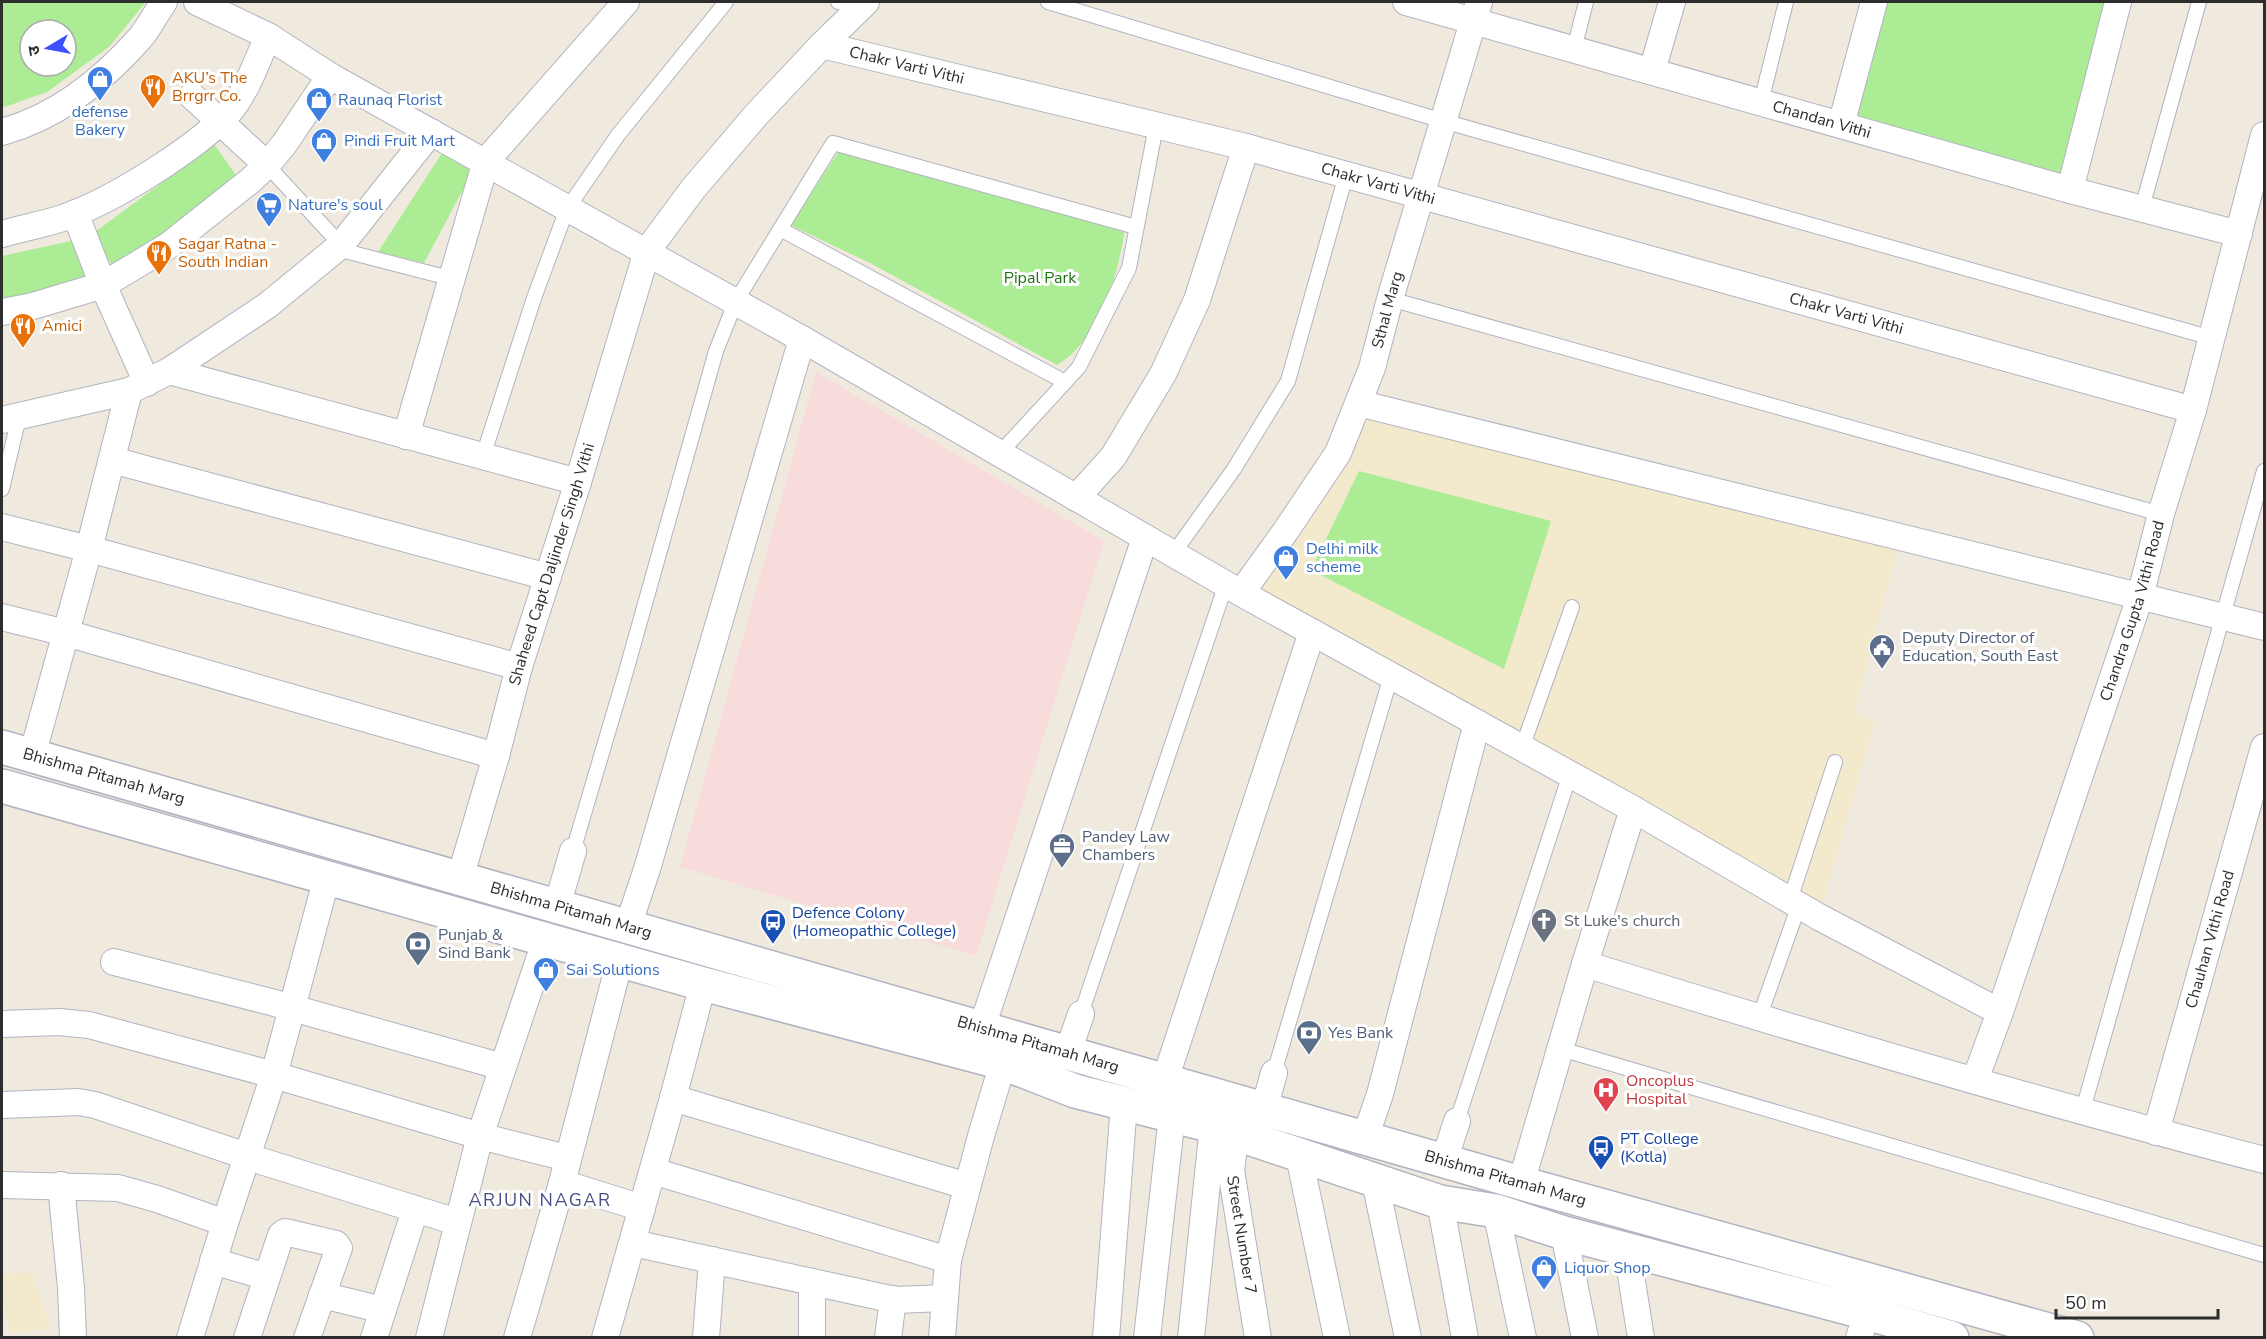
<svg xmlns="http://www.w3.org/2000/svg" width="2266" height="1339" font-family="'Nunito Sans','Noto Sans Devanagari',sans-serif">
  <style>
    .education { fill: #f3e9cc }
    .medical { fill: #f7dcdb }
    .green { fill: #acec95; fill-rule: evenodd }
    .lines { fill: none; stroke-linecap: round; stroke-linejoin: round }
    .service-casing { stroke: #b2b3c2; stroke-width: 16 }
    .minor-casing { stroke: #b2b3c2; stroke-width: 28 }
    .secondary-casing { stroke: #b2b3c2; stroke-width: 36 }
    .service { stroke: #fff; stroke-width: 14 }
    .minor { stroke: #fff; stroke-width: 26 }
    .secondary { stroke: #fff; stroke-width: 33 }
    .labels { text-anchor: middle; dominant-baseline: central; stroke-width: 6; stroke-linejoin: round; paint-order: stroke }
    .street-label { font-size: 16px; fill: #2d2d2d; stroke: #fff }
    .food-label { font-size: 16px; fill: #c56008; stroke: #fff; text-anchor: start }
    .shop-label { font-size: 16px; fill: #366cbe; stroke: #fff; text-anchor: start }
    .park-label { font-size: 16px; fill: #1f7413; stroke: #fff }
    .service-label { font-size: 16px; fill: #4e5e75; stroke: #fff; text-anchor: start }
    .transit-label { font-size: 16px; fill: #164399; stroke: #fff; text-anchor: start }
    .worship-label { font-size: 16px; fill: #5b616d; stroke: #fff; text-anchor: start }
    .health-label { font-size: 16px; fill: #be3a42; stroke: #fff; text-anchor: start }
    .neighbourhood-label { font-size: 18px; letter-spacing: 1.5px; fill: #474d84; stroke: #fff }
  </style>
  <rect width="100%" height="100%" fill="#f0eade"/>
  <g class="education">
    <polygon points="1358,403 1900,538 1854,714 1875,721 1819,917 1241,593"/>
    <polygon points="32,1272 51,1330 10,1332 2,1292 2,1275"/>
  </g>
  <polygon class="medical" points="816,372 1104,541 976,956 680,867"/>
  <g class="green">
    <path d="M2 2H146L109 47 47 92 2 108ZM30 30H66V66H30Z"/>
    <polygon points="1874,2 2118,2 2070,190 1841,125"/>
    <polygon points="214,144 238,178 115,269 91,235"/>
    <path d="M839 151 1125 230C1118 271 1106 319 1075 351 1070 356 1063 361 1057 365L870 263 790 225Z"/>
    <polygon points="442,153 474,169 424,263 378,252"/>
    <polygon points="80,239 89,283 2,302 2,256"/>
    <polygon points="1359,471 1551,521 1504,669 1311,570"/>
  </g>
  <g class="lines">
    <g class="service-casing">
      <g id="service">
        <polyline points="838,2 861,7"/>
        <polyline points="1048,2 1443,121 2212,338"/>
        <polyline points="1574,49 1586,2"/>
        <polyline points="1761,102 1786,2"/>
        <polyline points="267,165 341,245"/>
        <polyline points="2142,208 2199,2"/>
        <polyline points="780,229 1065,382"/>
        <polyline points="337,249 453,279"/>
        <polyline points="1390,299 2161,514"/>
        <polyline points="1000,453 1079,367 1129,268 1156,126"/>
        <polyline points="483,456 534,298 567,209 618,135 726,2"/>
        <polyline points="2,489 19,417"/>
        <polyline points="1173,554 1234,469 1288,381 1346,175"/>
        <polyline points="1522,748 1572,607"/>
        <polyline points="573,851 625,675 716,351 736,301 833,143 1136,227"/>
        <polyline points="1790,900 1835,762"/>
        <polyline points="1081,1014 1226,584"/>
        <polyline points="1759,1018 1799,905"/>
        <polyline points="1561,1049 2264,1255"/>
        <polyline points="1274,1073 1391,676"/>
        <polyline points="2082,1113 2264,471"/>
        <polyline points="1457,1121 1570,774"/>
      </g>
    </g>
    <g class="minor-casing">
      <g id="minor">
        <polyline points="197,2 268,36 330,76 802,339 1241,593 1633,809 1819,917 2000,1012"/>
        <path id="s1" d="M1406 2 2070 190 2239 234"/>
        <polyline points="822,45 866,2"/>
        <polyline points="1652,71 1672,2"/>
        <polyline points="192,96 267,165"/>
        <polyline points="1841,125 1874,2"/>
        <path d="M2 132C57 117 104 79 141 37 150 26 156 13 164 2"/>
        <polyline points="2070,190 2118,2"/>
        <polyline points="75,213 103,285 147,383"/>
        <path d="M2 234C26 227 53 223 76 213 120 195 206 143 234 106 249 85 258 59 268 36"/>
        <polyline points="2,312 33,306 103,285 168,246 250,181 267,165 285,143 330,76"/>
        <polyline points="169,371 578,482"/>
        <polyline points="1358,403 2264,627"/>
        <polyline points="2,420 129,391 169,371 268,305 341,245 431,132"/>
        <polyline points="406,436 486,161 626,2"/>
        <polyline points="112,460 548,577"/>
        <polyline points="1076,498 1113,457 1163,374 1197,300 1246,147"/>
        <polyline points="2,527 89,549 519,667"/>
        <path id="s2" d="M1241 593 1285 532 1338 453 1372 368 1390 299 1479 2"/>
        <polyline points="2,617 66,633 496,756"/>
        <polyline points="32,756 89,549 129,391"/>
        <path id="s3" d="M460 878 496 756 519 667 578 482 647 251 693 189 757 114 822 45 1246 147 2193 410"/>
        <polyline points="557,906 573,851"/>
        <polyline points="628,926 647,869 802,339"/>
        <polyline points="114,962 271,1002 503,1067"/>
        <path d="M1585 964C1810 1034 2036 1101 2264 1160"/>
        <polyline points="2,1024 59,1022 89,1025 274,1075 480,1136 567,1158"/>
        <polyline points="982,1027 1145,538"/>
        <polyline points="1068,1052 1081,1014"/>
        <polyline points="1165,1080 1312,632"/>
        <path id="s4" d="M1975 1080 2000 1012 2140 597 2161 514 2193 410 2264 135"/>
        <polyline points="673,1098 967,1186"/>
        <polyline points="2,1105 78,1102 95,1105 261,1161 457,1222"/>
        <polyline points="1264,1109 1274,1073"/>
        <path id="s5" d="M2156 1132 2264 747"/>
        <path id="s6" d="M1236 1134 1231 1170 1258 1338"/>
        <polyline points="1365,1138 1380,1094 1477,723"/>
        <polyline points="1299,1156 1337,1338"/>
        <polyline points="1444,1161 1457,1121"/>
        <polyline points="653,1171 948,1260"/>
        <polyline points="1375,1181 1408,1338"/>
        <polyline points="562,1183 642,1208"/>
        <polyline points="1521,1183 1585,964 1633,809"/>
        <polyline points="2,1185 118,1188 157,1199 225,1223"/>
        <polyline points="61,1185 71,1288 73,1338"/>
        <polyline points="1440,1202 1465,1338"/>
        <polyline points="1496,1211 1523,1338"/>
        <polyline points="1564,1233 1585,1338"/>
        <polyline points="633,1243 895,1300 945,1298"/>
        <polyline points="1627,1250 1641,1338"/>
        <polyline points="213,1261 267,1277"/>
        <polyline points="322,1295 383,1310"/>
        <polyline points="190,1338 225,1223 274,1075 327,877"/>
        <polyline points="247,1338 281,1235 285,1232 336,1244 339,1248 307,1338"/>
        <polyline points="374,1338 415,1210"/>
        <polyline points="429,1338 480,1136 546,939"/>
        <polyline points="517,1338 562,1183 620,960"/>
        <polyline points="605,1338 673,1098 703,984"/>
        <polyline points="706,1338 712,1260"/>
        <polyline points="812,1338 812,1282"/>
        <polyline points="888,1338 893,1299"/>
        <polyline points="942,1338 948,1260 981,1136 1003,1063"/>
        <polyline points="1106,1338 1124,1104"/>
        <polyline points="1147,1338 1172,1116"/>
        <polyline points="1191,1338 1213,1126"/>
        <polyline points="1859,1338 1867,1313"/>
      </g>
    </g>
    <g class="secondary-casing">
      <g id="secondary">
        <path id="s7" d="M2 747 1521 1183 2077 1338"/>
        <polyline points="2,786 703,984 1003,1063 1075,1091 1213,1126 1440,1202 1496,1211 1564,1233 1867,1313 1952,1338"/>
      </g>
    </g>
    <use href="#service" class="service"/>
    <use href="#minor" class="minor"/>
    <use href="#secondary" class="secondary"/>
  </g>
  <defs>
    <g id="shop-pin" transform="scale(1.35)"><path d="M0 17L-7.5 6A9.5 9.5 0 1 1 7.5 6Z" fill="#3f7fe0" stroke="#fff"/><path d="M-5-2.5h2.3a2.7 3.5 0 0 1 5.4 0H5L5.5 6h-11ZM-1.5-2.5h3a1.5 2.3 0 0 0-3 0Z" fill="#fff"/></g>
    <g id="restaurant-pin" transform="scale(1.35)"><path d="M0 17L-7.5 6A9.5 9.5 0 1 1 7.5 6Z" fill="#e8710a" stroke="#fff"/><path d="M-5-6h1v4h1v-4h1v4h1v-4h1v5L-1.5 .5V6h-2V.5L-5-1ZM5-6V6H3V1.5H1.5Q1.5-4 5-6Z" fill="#fff"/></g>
    <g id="supermarket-pin" transform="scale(1.35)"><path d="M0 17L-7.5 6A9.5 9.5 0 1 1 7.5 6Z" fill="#3f7fe0" stroke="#fff"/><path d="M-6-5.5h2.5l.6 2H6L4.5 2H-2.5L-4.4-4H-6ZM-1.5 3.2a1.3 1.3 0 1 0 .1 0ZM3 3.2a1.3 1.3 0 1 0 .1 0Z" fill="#fff"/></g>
    <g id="civic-pin" transform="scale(1.35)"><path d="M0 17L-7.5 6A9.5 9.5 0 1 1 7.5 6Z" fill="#5c6f8a" stroke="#fff"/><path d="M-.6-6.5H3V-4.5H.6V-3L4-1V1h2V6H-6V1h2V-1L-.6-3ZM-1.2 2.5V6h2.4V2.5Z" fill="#fff"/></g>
    <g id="office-pin" transform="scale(1.35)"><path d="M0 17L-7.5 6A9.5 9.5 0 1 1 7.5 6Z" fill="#5c6f8a" stroke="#fff"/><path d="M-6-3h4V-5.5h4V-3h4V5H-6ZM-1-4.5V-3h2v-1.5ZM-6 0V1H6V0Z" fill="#fff"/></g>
    <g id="church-pin" transform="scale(1.35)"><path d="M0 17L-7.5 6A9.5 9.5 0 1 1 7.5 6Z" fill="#6b7280" stroke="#fff"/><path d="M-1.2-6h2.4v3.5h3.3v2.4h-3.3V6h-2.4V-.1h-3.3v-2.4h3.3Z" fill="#fff"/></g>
    <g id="bus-pin" transform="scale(1.35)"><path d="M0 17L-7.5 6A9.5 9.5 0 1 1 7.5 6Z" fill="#1a4fb4" stroke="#fff"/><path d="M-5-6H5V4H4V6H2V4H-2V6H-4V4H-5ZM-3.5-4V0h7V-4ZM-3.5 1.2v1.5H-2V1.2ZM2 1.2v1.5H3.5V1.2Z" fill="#fff"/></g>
    <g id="bank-pin" transform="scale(1.35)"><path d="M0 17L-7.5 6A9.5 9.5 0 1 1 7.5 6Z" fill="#5c6f8a" stroke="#fff"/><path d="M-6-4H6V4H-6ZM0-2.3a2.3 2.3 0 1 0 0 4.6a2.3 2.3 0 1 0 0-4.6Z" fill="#fff"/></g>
    <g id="hospital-pin" transform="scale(1.35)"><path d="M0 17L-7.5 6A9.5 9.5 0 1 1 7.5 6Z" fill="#e0444e" stroke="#fff"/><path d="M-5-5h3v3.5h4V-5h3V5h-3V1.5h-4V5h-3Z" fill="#fff"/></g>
  </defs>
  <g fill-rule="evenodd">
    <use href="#shop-pin" x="100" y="79"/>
    <use href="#restaurant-pin" x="153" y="87"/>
    <use href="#shop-pin" x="319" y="100"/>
    <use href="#shop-pin" x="324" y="141"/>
    <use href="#supermarket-pin" x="269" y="205"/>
    <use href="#restaurant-pin" x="159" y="253"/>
    <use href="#restaurant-pin" x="23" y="326"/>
    <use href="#shop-pin" x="1286" y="558"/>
    <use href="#civic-pin" x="1882" y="647"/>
    <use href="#office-pin" x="1062" y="846"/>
    <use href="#church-pin" x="1544" y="921"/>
    <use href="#bus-pin" x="773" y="922"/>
    <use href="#bank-pin" x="418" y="944"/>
    <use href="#shop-pin" x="546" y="970"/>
    <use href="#bank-pin" x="1309" y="1033"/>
    <use href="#hospital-pin" x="1606" y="1090"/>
    <use href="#bus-pin" x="1601" y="1148"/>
    <use href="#shop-pin" x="1544" y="1268"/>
  </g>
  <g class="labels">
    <g class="street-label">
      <text stroke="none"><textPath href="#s3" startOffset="1012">Chakr Varti Vithi</textPath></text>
      <text stroke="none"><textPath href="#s1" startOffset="432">Chandan Vithi</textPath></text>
      <text stroke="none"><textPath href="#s3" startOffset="1498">Chakr Varti Vithi</textPath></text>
      <text stroke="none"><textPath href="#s2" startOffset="322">Sthal Marg</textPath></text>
      <text stroke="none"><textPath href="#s3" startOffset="1984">Chakr Varti Vithi</textPath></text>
      <text stroke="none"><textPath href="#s3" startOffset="327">Shaheed Capt Daljinder Singh Vithi</textPath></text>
      <text stroke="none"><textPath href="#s4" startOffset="495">Chandra Gupta Vithi Road</textPath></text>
      <text stroke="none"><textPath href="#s7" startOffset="106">Bhishma Pitamah Marg</textPath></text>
      <text stroke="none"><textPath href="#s7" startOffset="592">Bhishma Pitamah Marg</textPath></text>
      <text stroke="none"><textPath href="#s5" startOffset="200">Chauhan Vithi Road</textPath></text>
      <text stroke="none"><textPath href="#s7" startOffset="1078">Bhishma Pitamah Marg</textPath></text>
      <text stroke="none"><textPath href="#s7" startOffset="1564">Bhishma Pitamah Marg</textPath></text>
      <text stroke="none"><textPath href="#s6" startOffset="102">Street Number 7</textPath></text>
    </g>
    <g class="food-label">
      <text x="172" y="78">AKU’s The<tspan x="172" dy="18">Brrgrr Co.</tspan></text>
      <text x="178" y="244">Sagar Ratna -<tspan x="178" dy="18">South Indian</tspan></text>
      <text x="42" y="326">Amici</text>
    </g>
    <g class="shop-label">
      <text x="338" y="100">Raunaq Florist</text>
      <text x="100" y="112" text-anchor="middle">defense<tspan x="100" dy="18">Bakery</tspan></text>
      <text x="344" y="141">Pindi Fruit Mart</text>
      <text x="288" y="205">Nature's soul</text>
      <text x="1306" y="549">Delhi milk<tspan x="1306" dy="18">scheme</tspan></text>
      <text x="566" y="970">Sai Solutions</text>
      <text x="1564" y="1268">Liquor Shop</text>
    </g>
    <g class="park-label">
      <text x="1040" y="278">Pipal Park</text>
    </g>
    <g class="service-label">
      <text x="1902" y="638">Deputy Director of<tspan x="1902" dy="18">Education, South East</tspan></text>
      <text x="1082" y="837">Pandey Law<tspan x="1082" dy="18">Chambers</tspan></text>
      <text x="438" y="935">Punjab &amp;<tspan x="438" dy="18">Sind Bank</tspan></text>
      <text x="1328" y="1033">Yes Bank</text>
    </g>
    <g class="transit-label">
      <text x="792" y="913">Defence Colony<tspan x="792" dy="18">(Homeopathic College)</tspan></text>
      <text x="1620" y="1139">PT College<tspan x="1620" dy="18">(Kotla)</tspan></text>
    </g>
    <g class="worship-label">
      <text x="1564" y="921">St Luke's church</text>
    </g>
    <g class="health-label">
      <text x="1626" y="1081">Oncoplus<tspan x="1626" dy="18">Hospital</tspan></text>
    </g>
    <g class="neighbourhood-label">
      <text x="540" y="1200">ARJUN NAGAR</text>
    </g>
  </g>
  <rect width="2266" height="1339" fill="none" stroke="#2d2d2d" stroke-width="6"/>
  <g transform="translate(48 48) rotate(260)"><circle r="28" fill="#ffffff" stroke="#ababab" stroke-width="1.5"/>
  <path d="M0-4.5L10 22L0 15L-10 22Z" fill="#3c51ff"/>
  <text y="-9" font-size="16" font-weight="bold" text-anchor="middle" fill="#2d2d2d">उ</text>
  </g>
  <path d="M2056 1309v9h162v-9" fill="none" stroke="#2d2d2d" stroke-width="3"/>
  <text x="2065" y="1309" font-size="18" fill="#2d2d2d" stroke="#ffffff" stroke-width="4.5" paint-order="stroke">50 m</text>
</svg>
